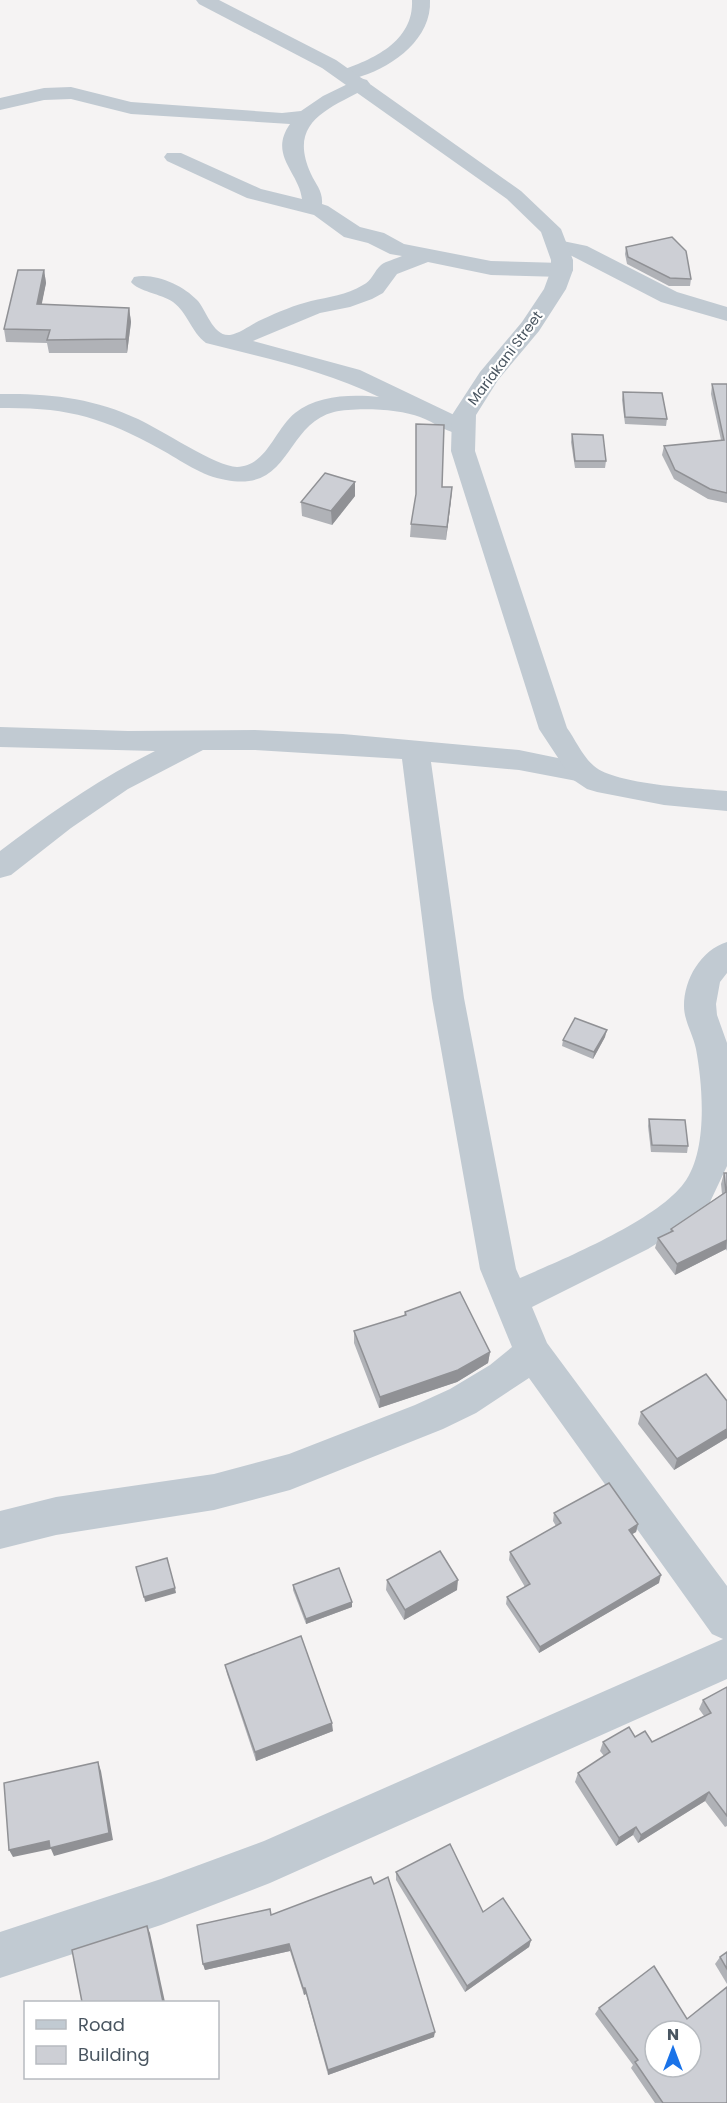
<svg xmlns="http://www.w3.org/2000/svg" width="727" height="2103" font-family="Poppins,sans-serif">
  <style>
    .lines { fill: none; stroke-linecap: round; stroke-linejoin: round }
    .minor { fill: #c1cad2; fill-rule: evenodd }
    .tertiary { fill: #c1cad2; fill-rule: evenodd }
    .wall { fill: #b0b2b7 }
    .shaded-wall { fill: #909195 }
    .building { fill: #cdcfd5; stroke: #909195; stroke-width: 1.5; fill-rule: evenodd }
    .labels { text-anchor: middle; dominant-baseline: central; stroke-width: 4.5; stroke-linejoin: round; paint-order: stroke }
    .far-street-label { font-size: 14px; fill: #4a5661; stroke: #fff }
  </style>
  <rect width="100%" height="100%" fill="#f5f3f3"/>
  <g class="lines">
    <g class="minor">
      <path d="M412 0H430C432 38 394 66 362 76 354 79 348 81 339 79L336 75 339 71C372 60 414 42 412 0Z"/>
      <path d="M360 78 367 80 370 84 367 88C328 109 287 122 311 174 316 185 323 191 322 204L328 206 360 227 384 233 404 244 491 261 562 263 570 265 573 270 570 275 562 277 491 275 428 262 397 274 383 293 372 299 350 307 320 313 253 341 360 370 471 423 474 428 471 433C452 438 437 423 420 417 400 409 356 407 334 412 285 424 291 493 226 480 201 476 182 461 160 449 103 417 66 407 0 408V394C48 393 94 398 138 419 160 429 217 467 237 467 267 466 274 430 295 413 317 395 352 394 379 397 324 370 265 358 206 343 191 332 188 313 173 302 162 294 137 291 131 282L134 277C154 272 183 285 197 300 206 309 213 337 230 335 241 333 253 323 263 319 278 312 295 305 311 301 329 297 346 295 363 285 372 281 374 271 381 265 386 261 396 259 402 256L390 254 368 243 344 237 314 215 247 198 167 161 164 157 167 153H181L261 189 302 199C299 172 268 155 290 124L131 114 71 99 44 100 0 110V98L44 88 71 87 131 102 282 113 301 111 323 96Z"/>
      <polygon points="558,240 587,246 677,292 727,307 727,321 661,302 572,256 550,251 547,246 550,241"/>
      <path d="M0 727 128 731 255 730 343 734 519 750 592 765 596 772 592 779 582 782 519 770 431 762 464 998 516 1269 520 1278C564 1259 657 1220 684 1183 708 1151 703 1087 696 1049 693 1034 684 1021 684 1006 684 979 701 950 727 942V973L720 982 716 1004 717 1015 727 1043V1166L710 1202 693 1221 648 1249 532 1307 547 1343 727 1586V1679L270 1883 161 1925 0 1978V1932L161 1879 264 1841 723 1639 712 1634 529 1378 476 1413 443 1429 290 1490 214 1510 56 1535 0 1549V1511L56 1497 214 1474 289 1454 415 1405 450 1389 490 1365 512 1347 480 1269 432 998 402 759 255 750H203L128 789 71 828 11 875 0 878V851C50 813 99 779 155 751L0 747Z"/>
    </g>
    <path class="tertiary" d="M196 0H219L336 60 521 191 561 229 573 260V270L566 289 539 331 498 380 476 415 475 451 567 728C575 739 583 757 594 766 616 785 696 788 727 791V811L664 805 597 792 587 789 572 779 539 729 451 451 452 415 480 372 522 322 544 289 551 270V260L541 232 507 199 322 68 199 4Z"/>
  </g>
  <g class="wall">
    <polygon points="626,247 691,279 690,286 669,286 627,264 625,254"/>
    <polygon points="44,270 46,283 41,305 129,308 131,322 127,353 49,353 47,343 6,342 4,329"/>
    <polygon points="712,384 727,384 727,503 708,499 674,479 662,455 664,446 721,440 711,394"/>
    <polygon points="623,392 667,419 666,426 625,424 622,400"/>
    <polygon points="572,434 606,461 605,468 575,468 571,442"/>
    <polygon points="442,487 452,487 451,500 446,540 410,537 411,524"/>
    <polygon points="355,496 332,525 302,516 301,502"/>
    <polygon points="605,1037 593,1059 562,1046 563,1040"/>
    <polygon points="649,1119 688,1146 687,1153 651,1152 648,1126"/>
    <polygon points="724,1173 727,1173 727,1251 726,1249 675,1275 655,1248 658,1238 670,1232 671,1229 722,1194 721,1184"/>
    <polygon points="405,1312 490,1352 488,1363 457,1382 379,1408 354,1343 354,1331 404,1316"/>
    <polygon points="727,1401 727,1438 674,1470 638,1424 641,1412"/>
    <polygon points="554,1513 638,1524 636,1532 632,1534 659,1583 539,1653 506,1604 507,1597 525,1587 509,1560 510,1552 556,1526 553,1521"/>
    <polygon points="387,1580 457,1590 404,1620 386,1590"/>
    <polygon points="293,1585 352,1607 306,1624 293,1590"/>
    <polygon points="225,1665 333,1731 256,1761 227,1674"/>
    <polygon points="727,1687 727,1826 725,1827 705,1801 638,1843 633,1835 616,1846 575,1782 578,1773 604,1756 600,1751 603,1742 635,1737 652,1742 704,1716 699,1709 703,1700"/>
    <polygon points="396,1872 483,1912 531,1940 529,1947 465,1992 396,1880"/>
    <polygon points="271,1915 434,2037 328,2075 306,1994 304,1995 290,1951 205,1970 203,1964"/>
    <polygon points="727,1952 727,1984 715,1964 720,1957"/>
    <polygon points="727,1987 727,2103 655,2103 631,2068 633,2065 595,2014 599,2008 687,2019"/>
  </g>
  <g class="shaded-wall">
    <polygon points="44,270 46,283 39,318 37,304"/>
    <polygon points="129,308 131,322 127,353 126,339"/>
    <polygon points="355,482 355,496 332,525 331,511"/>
    <polygon points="452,487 451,500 446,540 447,527"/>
    <polygon points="607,1030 605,1037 593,1059 594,1052"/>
    <polygon points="727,1240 726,1249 675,1275 677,1264"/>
    <polygon points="490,1352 488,1363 457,1382 379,1408 380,1397"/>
    <polygon points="727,1429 727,1438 674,1470 677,1459"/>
    <polygon points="638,1524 636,1532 627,1537 629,1530"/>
    <polygon points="661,1575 659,1583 539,1653 540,1647"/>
    <polygon points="458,1580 457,1590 404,1620 405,1610"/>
    <polygon points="175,1588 176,1593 145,1602 144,1597"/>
    <polygon points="352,1602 352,1607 306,1624 306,1619"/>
    <polygon points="332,1723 333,1731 256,1761 255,1752"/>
    <polygon points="98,1762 101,1771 113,1840 54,1856 51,1849 13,1857 9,1850"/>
    <polygon points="709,1792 705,1801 638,1843 641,1835"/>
    <polygon points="636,1827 633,1835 616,1846 619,1838"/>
    <polygon points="147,1926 150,1933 165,2002 163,2002"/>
    <polygon points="531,1940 529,1947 465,1992 467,1986"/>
    <polygon points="289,1944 290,1951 205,1970 203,1964"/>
    <polygon points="303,1988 305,1988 306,1994 304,1995"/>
    <polygon points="435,2032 434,2037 328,2075 328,2070"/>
  </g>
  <g class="building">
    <polygon points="672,237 686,251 691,279 670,278 628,257 626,247"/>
    <polygon points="18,270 44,270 37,304 129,308 126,339 47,340 50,330 4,329"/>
    <polygon points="712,384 727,384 727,493 710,489 675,470 664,446 724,440"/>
    <polygon points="623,392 662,393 667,419 625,417"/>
    <polygon points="416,424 444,425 442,487 452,487 447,527 411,524 416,494"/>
    <polygon points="572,434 603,435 606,461 575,461"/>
    <polygon points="325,473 355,482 331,511 301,502"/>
    <polygon points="575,1018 607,1030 594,1052 563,1040"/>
    <polygon points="649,1119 685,1120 688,1146 652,1145"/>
    <polygon points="724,1173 727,1173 727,1240 677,1264 658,1238 673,1231 671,1229 726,1192"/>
    <polygon points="460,1292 490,1352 458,1370 380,1397 354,1331 406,1315 405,1312"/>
    <polygon points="706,1374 727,1401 727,1429 677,1459 641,1412"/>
    <polygon points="609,1483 638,1524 629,1530 661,1575 540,1647 507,1597 530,1584 510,1552 561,1523 554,1513"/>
    <polygon points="440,1551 458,1580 405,1610 387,1580"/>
    <polygon points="167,1558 175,1588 144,1597 136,1567"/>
    <polygon points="339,1568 352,1602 306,1619 293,1585"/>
    <polygon points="301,1636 332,1723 255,1752 225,1665"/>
    <polygon points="727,1687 727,1816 709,1792 641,1835 636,1827 619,1838 578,1773 610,1752 603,1742 629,1727 635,1737 645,1731 652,1742 711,1713 703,1700"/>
    <polygon points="98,1762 109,1833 50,1848 49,1841 9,1850 4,1783"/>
    <polygon points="450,1844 483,1912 503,1898 531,1940 467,1986 396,1872"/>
    <polygon points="371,1877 374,1884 388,1877 435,2032 328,2070 305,1988 303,1988 289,1944 203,1964 197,1925 270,1909 271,1915"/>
    <polygon points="147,1926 163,2002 82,2002 72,1950"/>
    <polygon points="727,1952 727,1969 720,1957"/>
    <path d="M654 1966 687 2019 727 1987V2102L726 2103H663L635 2062 638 2060 599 2008ZM655 2031H691V2067H655Z"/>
  </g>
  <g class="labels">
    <g class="far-street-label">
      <text transform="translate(505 358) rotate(-53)">Mariakani Street</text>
    </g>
  </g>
  <rect x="24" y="2001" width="195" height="78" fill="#ffffff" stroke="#b7bbc0" stroke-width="1.5"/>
  <rect x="36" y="2020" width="30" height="9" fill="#c1cad2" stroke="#b7bbc0" stroke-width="1.5"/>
  <text x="78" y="2031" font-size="18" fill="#4a5661">Road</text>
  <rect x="36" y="2046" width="30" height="18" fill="#cdcfd5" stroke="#b7bbc0" stroke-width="1.5"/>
  <text x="78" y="2061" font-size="18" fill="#4a5661">Building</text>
  <g transform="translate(673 2049)"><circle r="28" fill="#ffffff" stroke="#b7bbc0" stroke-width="1.5"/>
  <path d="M0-4.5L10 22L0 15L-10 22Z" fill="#1a73e8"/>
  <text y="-9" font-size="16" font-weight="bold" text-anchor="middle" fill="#4a5661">N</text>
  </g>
</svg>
